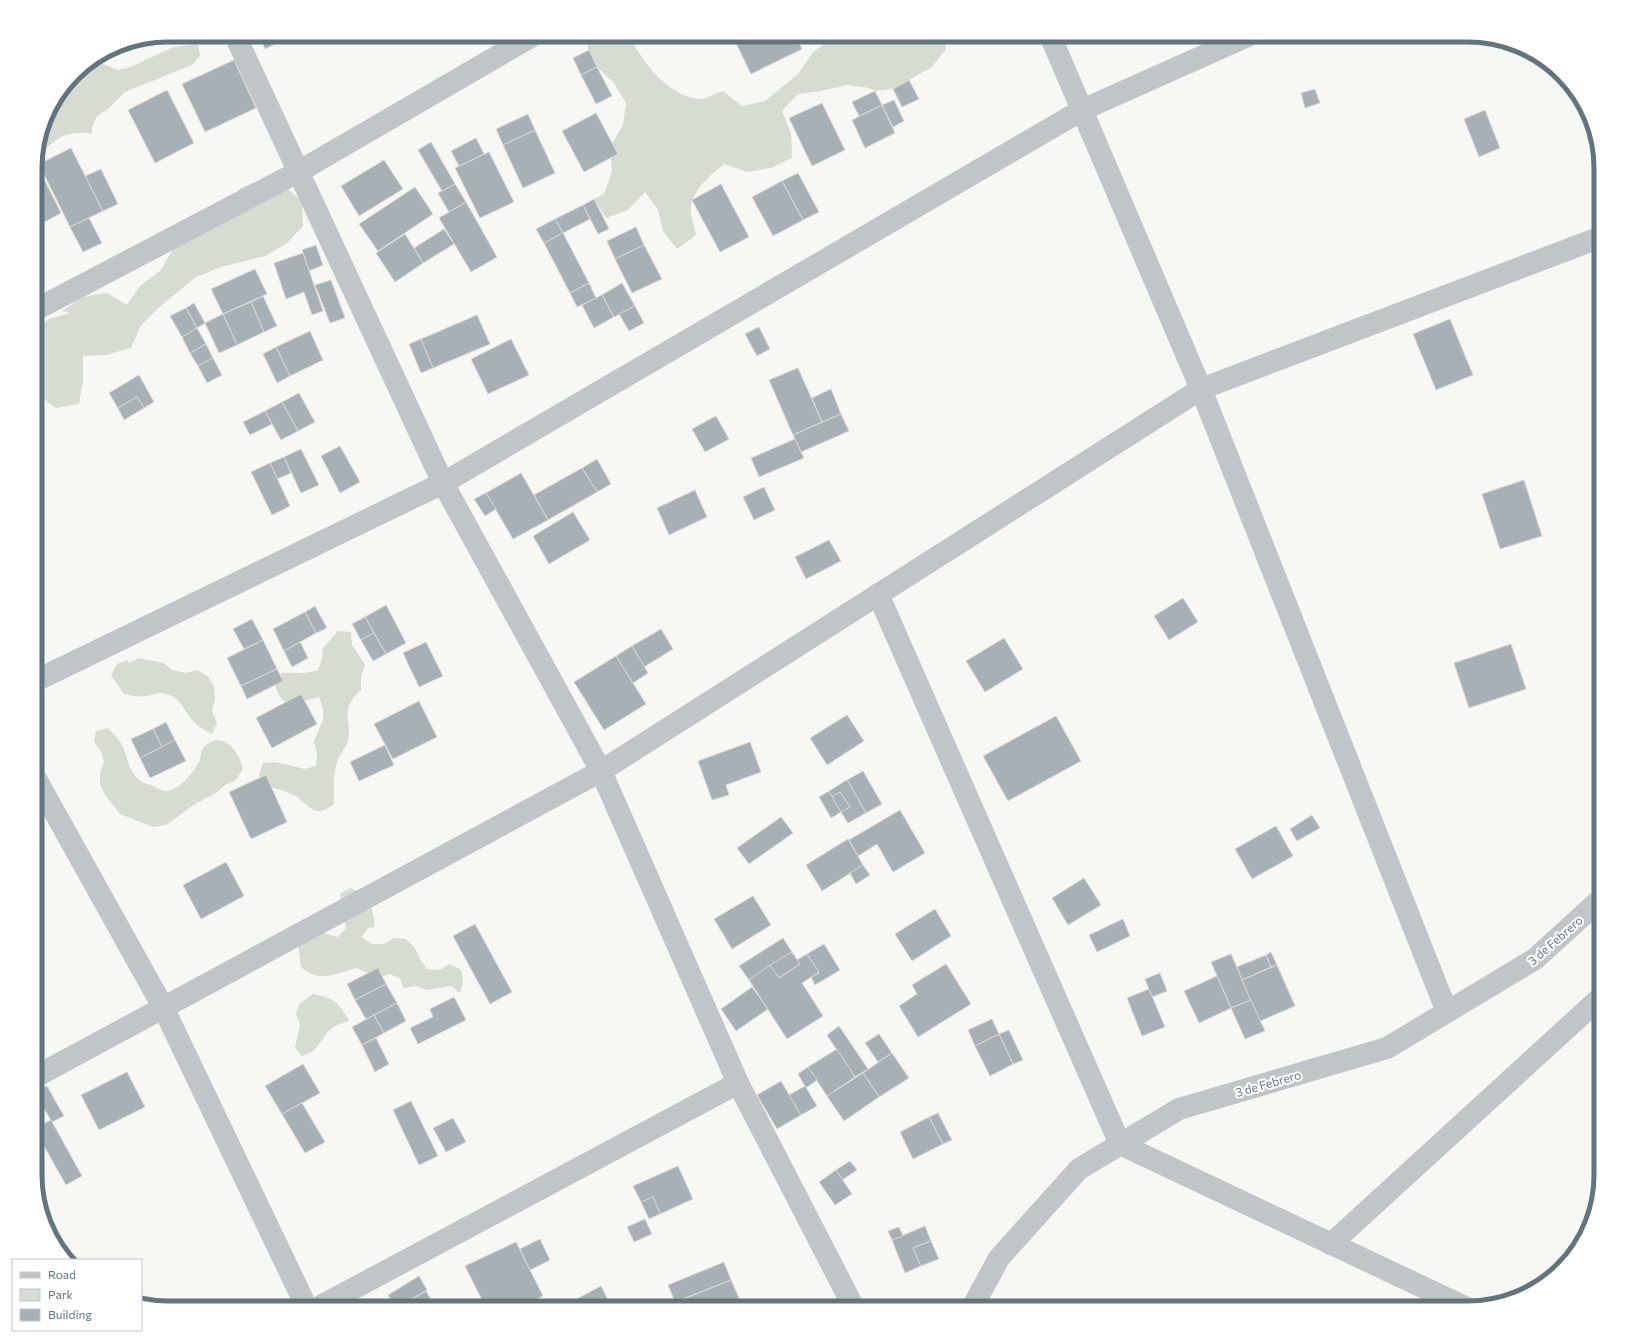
<svg xmlns="http://www.w3.org/2000/svg" width="1636" height="1343" font-family="Commissioner,sans-serif">
  <style>
    .green { fill: #d7dcd3 }
    .building { fill: #a7b1b5; stroke: #d9d8d6 }
    .lines { fill: none; stroke-linecap: round; stroke-linejoin: round }
    .minor { stroke: #c0c5c8; stroke-width: 22 }
    .tertiary { stroke: #c0c5c8; stroke-width: 22 }
    .labels { text-anchor: middle; dominant-baseline: central; stroke-width: 4; stroke-linejoin: round; paint-order: stroke }
    .street-label { font-size: 12px; fill: #62757f; stroke: #fff }
    .rim { fill: none; stroke: #62757f; stroke-width: 5 }
  </style>
  <rect width="100%" height="100%" fill="#f7f7f4"/>
  <g class="green">
    <path d="M587 35H628C644 62 665 95 699 99 706 99 716 93 723 91L742 106 765 101 799 73 813 52 833 38 857 39 869 35H944L946 49 932 67 893 89 875 91 869 88 846 85 822 91 798 94 782 111 791 133 792 158 771 168 747 172 724 164C710 176 688 193 691 214 692 221 695 228 696 235L677 249 663 231 658 210 645 192 628 210 606 218 594 199 604 194 612 171 610 147 623 125 626 103 614 83 597 67 585 41Z"/>
    <path d="M198 44 200 56 192 65 125 92 108 109 97 116 92 127V134C64 129 53 141 35 160L49 109 80 68 94 60 118 70 130 67 174 47Z"/>
    <polygon points="261,180 283,185 302,201 303,226 286,244 265,256 218,268 196,277 157,309 140,327 131,348 106,355 83,356 83,381 79,404 56,408 35,393 35,331 49,319 70,313 62,311 82,297 107,293 127,305 141,285 160,271 172,251 187,235 225,207 239,189"/>
    <path d="M338 631 351 632 352 645 365 665 361 677V690C336 712 355 722 347 744 345 748 342 751 340 755 332 771 334 787 334 804 314 819 312 807 295 796 285 790 273 788 262 785L259 774 263 763 275 762 305 769 316 766 317 753 314 741 323 720V708L319 697C295 702 282 714 274 681L282 673C295 672 305 675 318 670L322 659 323 648Z"/>
    <path d="M139 658 163 663 173 670 185 673 197 670 208 676 214 687 215 699 212 711 217 723 212 734C205 731 199 727 194 722 185 713 182 700 170 695 160 691 155 695 146 696 138 697 132 696 124 694L111 675 117 664 128 660V663Z"/>
    <path d="M108 728C114 734 119 739 123 747 128 759 129 774 142 782 145 784 149 784 153 786 156 787 161 791 164 791 178 792 193 773 199 762 201 758 200 752 203 748 222 728 239 751 243 769L236 780 225 785 216 793 195 804 166 825 153 827 120 814 105 795 100 784V773L104 762 101 751 94 742 96 731Z"/>
    <path d="M350 888C371 896 372 905 375 927L368 928 361 937 372 944H384L394 938 406 939 415 948 420 959 427 969 439 970 450 964 461 970 463 981 460 993 451 986 427 990 416 986 403 988 400 978 389 974 378 978 357 968C335 973 320 984 301 967L298 944 314 930 337 937 346 929C345 917 341 907 340 894Z"/>
    <path d="M313 994C334 998 339 1002 349 1021 341 1023 332 1026 327 1033 317 1045 318 1051 302 1056L295 1048 300 1024 296 1014 299 1004Z"/>
  </g>
  <g class="building">
    <polygon points="259,35 278,35 281,41 265,49"/>
    <polygon points="278,35 295,35 281,41"/>
    <polygon points="732,35 795,35 802,49 751,74"/>
    <polygon points="127,43 129,48 111,56 109,50 117,45"/>
    <polygon points="589,50 597,67 581,75 573,58"/>
    <polygon points="234,60 256,108 205,132 182,84"/>
    <polygon points="597,67 612,96 596,104 581,75"/>
    <polygon points="909,80 919,99 902,107 893,89"/>
    <polygon points="1315,89 1320,103 1305,108 1301,93"/>
    <polygon points="167,90 194,143 155,163 128,110"/>
    <polygon points="875,91 882,105 859,116 852,102"/>
    <polygon points="894,100 904,121 893,127 882,105"/>
    <polygon points="822,103 845,150 812,166 789,118"/>
    <polygon points="882,105 895,133 865,148 852,120"/>
    <polygon points="1485,110 1500,148 1479,157 1464,119"/>
    <polygon points="596,113 618,154 584,172 562,131"/>
    <polygon points="528,114 535,130 503,145 496,129"/>
    <polygon points="535,130 555,173 523,188 503,145"/>
    <polygon points="476,138 484,154 459,166 451,151"/>
    <polygon points="431,142 455,184 442,191 418,150"/>
    <polygon points="71,148 103,211 70,227 39,164"/>
    <polygon points="489,152 514,202 480,218 455,168"/>
    <polygon points="384,160 403,189 359,216 341,186"/>
    <polygon points="101,169 118,204 103,211 85,176"/>
    <polygon points="798,173 819,212 803,220 782,181"/>
    <polygon points="43,177 61,213 35,227 35,181"/>
    <polygon points="782,181 803,220 773,236 752,197"/>
    <polygon points="455,184 466,202 449,212 438,193"/>
    <polygon points="721,184 749,237 720,252 692,200"/>
    <polygon points="415,187 433,214 378,251 359,224"/>
    <polygon points="594,199 609,229 598,234 583,205"/>
    <polygon points="466,202 497,257 471,272 439,218"/>
    <polygon points="583,205 590,219 563,233 555,219"/>
    <polygon points="89,218 102,243 83,252 70,227"/>
    <polygon points="555,219 563,233 544,243 536,229"/>
    <polygon points="636,227 644,245 615,259 607,241"/>
    <polygon points="444,229 454,244 423,263 414,248"/>
    <polygon points="563,233 589,283 570,293 544,243"/>
    <polygon points="405,234 423,263 395,282 376,253"/>
    <polygon points="316,245 323,265 309,271 302,250"/>
    <polygon points="644,245 662,279 632,293 615,259"/>
    <polygon points="303,253 323,311 312,315 304,292 286,299 274,263"/>
    <polygon points="255,269 267,294 223,314 211,289"/>
    <polygon points="331,280 345,318 330,323 315,285"/>
    <polygon points="589,283 596,298 577,307 570,293"/>
    <polygon points="622,283 635,306 614,317 602,295"/>
    <polygon points="602,295 614,317 594,328 582,305"/>
    <polygon points="263,296 277,326 264,332 251,302"/>
    <polygon points="251,302 264,332 237,345 223,314"/>
    <polygon points="194,303 205,323 197,328 186,308"/>
    <polygon points="635,306 644,323 629,331 619,314"/>
    <polygon points="186,308 197,328 182,337 170,316"/>
    <polygon points="223,314 237,345 219,353 205,323"/>
    <polygon points="477,315 490,344 433,368 421,339"/>
    <polygon points="1450,319 1473,375 1436,390 1413,334"/>
    <polygon points="759,327 770,349 757,356 745,334"/>
    <polygon points="197,328 206,344 190,353 182,337"/>
    <polygon points="310,331 323,360 290,376 276,347"/>
    <polygon points="421,339 433,368 421,373 409,344"/>
    <polygon points="511,339 529,375 488,394 471,359"/>
    <polygon points="206,344 213,358 198,366 190,353"/>
    <polygon points="276,347 290,376 277,383 263,354"/>
    <polygon points="213,358 222,375 207,383 198,366"/>
    <polygon points="798,368 822,422 793,435 769,380"/>
    <polygon points="139,375 154,402 144,408 137,397 118,408 109,393"/>
    <polygon points="831,389 841,414 822,422 812,398"/>
    <polygon points="299,393 315,422 298,431 282,402"/>
    <polygon points="137,397 144,408 124,420 118,408"/>
    <polygon points="282,402 298,431 281,440 265,411"/>
    <polygon points="265,411 272,424 250,435 243,422"/>
    <polygon points="841,414 849,431 801,452 793,435"/>
    <polygon points="716,416 729,439 705,452 692,429"/>
    <polygon points="795,439 804,458 759,477 751,458"/>
    <polygon points="340,446 360,482 340,493 321,456"/>
    <polygon points="301,449 319,485 301,493 284,457"/>
    <polygon points="284,457 291,473 277,479 270,463"/>
    <polygon points="597,459 611,484 597,492 582,468"/>
    <polygon points="270,463 290,506 272,515 251,472"/>
    <polygon points="582,468 597,492 548,520 534,495"/>
    <polygon points="521,473 548,520 513,539 486,493"/>
    <polygon points="1524,480 1542,536 1500,549 1482,494"/>
    <polygon points="764,487 775,510 754,520 743,497"/>
    <polygon points="695,490 707,517 669,535 657,508"/>
    <polygon points="486,493 496,509 485,516 474,499"/>
    <polygon points="573,512 590,540 549,564 533,536"/>
    <polygon points="829,540 841,561 806,579 795,557"/>
    <polygon points="1183,598 1198,622 1169,640 1154,616"/>
    <polygon points="386,605 406,643 386,654 365,617"/>
    <polygon points="315,606 327,628 316,633 305,612"/>
    <polygon points="305,612 316,633 284,651 273,629"/>
    <polygon points="365,617 374,633 361,640 352,624"/>
    <polygon points="252,619 263,640 244,649 233,629"/>
    <polygon points="661,629 673,649 644,667 632,646"/>
    <polygon points="374,633 386,654 373,661 361,640"/>
    <polygon points="1004,638 1023,669 985,692 966,661"/>
    <polygon points="263,640 277,669 241,686 227,658"/>
    <polygon points="300,642 308,658 292,667 284,651"/>
    <polygon points="426,642 443,676 419,687 403,653"/>
    <polygon points="1511,644 1526,689 1469,708 1454,663"/>
    <polygon points="632,646 648,673 633,683 616,656"/>
    <polygon points="616,656 646,704 604,730 574,682"/>
    <polygon points="277,669 283,681 247,699 241,686"/>
    <polygon points="301,694 317,724 272,748 256,718"/>
    <polygon points="419,701 437,737 393,759 374,724"/>
    <polygon points="847,715 864,741 827,765 810,738"/>
    <polygon points="1056,716 1081,761 1008,801 983,756"/>
    <polygon points="166,722 175,740 162,747 153,729"/>
    <polygon points="153,729 162,747 140,758 131,739"/>
    <polygon points="175,740 186,761 150,778 140,758"/>
    <polygon points="750,742 761,772 726,785 729,795 712,800 698,761"/>
    <polygon points="385,745 394,765 359,781 350,762"/>
    <polygon points="863,771 882,804 866,813 847,780"/>
    <polygon points="266,775 287,822 251,839 229,792"/>
    <polygon points="847,780 866,813 848,823 841,812 850,807 840,792 832,797 829,791"/>
    <polygon points="829,791 841,812 831,818 819,797"/>
    <polygon points="840,792 850,807 841,812 832,797"/>
    <polygon points="900,810 925,853 893,872 877,844 858,856 849,840"/>
    <polygon points="1312,815 1320,828 1297,841 1290,829"/>
    <polygon points="781,817 793,833 749,864 737,848"/>
    <polygon points="1276,826 1293,856 1252,879 1235,849"/>
    <polygon points="848,839 863,865 822,891 806,865"/>
    <polygon points="226,862 244,896 201,919 183,885"/>
    <polygon points="863,865 870,875 856,884 850,873"/>
    <polygon points="1084,878 1101,905 1068,925 1052,898"/>
    <polygon points="753,896 771,925 732,949 714,919"/>
    <polygon points="935,909 951,936 912,961 895,934"/>
    <polygon points="1123,919 1130,936 1097,952 1089,935"/>
    <polygon points="475,924 512,992 490,1004 453,936"/>
    <polygon points="783,938 792,952 749,980 739,966"/>
    <polygon points="824,944 840,970 815,985 811,977 819,973 807,954"/>
    <polygon points="792,952 800,964 779,978 770,965"/>
    <polygon points="1271,952 1277,965 1271,967 1266,955"/>
    <polygon points="807,954 819,972 802,983 823,1016 787,1039 749,980 770,965 779,978 800,964 797,960"/>
    <polygon points="1231,954 1251,1000 1231,1008 1211,962"/>
    <polygon points="1266,955 1271,967 1242,980 1237,967"/>
    <polygon points="946,964 971,1004 918,1037 899,1006 917,994 912,985"/>
    <polygon points="1277,965 1295,1006 1260,1021 1242,980"/>
    <polygon points="378,968 386,984 355,1000 347,984"/>
    <polygon points="1160,973 1167,991 1152,997 1145,979"/>
    <polygon points="1217,976 1231,1008 1199,1023 1184,991"/>
    <polygon points="386,984 397,1003 366,1019 355,1000"/>
    <polygon points="752,987 768,1009 736,1031 721,1009"/>
    <polygon points="1149,989 1165,1027 1142,1036 1127,998"/>
    <polygon points="454,997 466,1020 418,1044 410,1028 433,1017 430,1009"/>
    <polygon points="1251,1000 1265,1031 1245,1039 1231,1008"/>
    <polygon points="397,1003 406,1021 384,1033 374,1015"/>
    <polygon points="374,1015 384,1033 362,1045 352,1027"/>
    <polygon points="992,1019 999,1034 975,1046 968,1030"/>
    <polygon points="839,1026 868,1069 855,1077 827,1035"/>
    <polygon points="1009,1030 1023,1060 1013,1064 999,1034"/>
    <polygon points="879,1034 892,1053 878,1062 865,1043"/>
    <polygon points="999,1034 1013,1064 990,1076 975,1046"/>
    <polygon points="376,1038 389,1064 375,1072 362,1045"/>
    <polygon points="837,1049 855,1077 827,1096 808,1067"/>
    <polygon points="892,1053 909,1078 879,1097 863,1073"/>
    <polygon points="303,1064 320,1093 282,1114 265,1086"/>
    <polygon points="808,1067 817,1080 806,1088 798,1074"/>
    <polygon points="127,1072 145,1107 99,1130 81,1095"/>
    <polygon points="863,1073 879,1097 844,1121 827,1096"/>
    <polygon points="781,1081 801,1115 777,1129 757,1095"/>
    <polygon points="47,1086 64,1116 52,1122 35,1093"/>
    <polygon points="805,1086 817,1106 801,1115 789,1095"/>
    <polygon points="411,1101 438,1156 419,1165 393,1110"/>
    <polygon points="302,1103 325,1142 305,1153 282,1114"/>
    <polygon points="938,1113 952,1140 943,1144 929,1117"/>
    <polygon points="929,1117 943,1144 913,1159 900,1132"/>
    <polygon points="453,1118 466,1142 446,1152 433,1128"/>
    <polygon points="51,1120 82,1176 66,1185 35,1130 35,1128"/>
    <polygon points="850,1161 857,1170 842,1180 836,1170"/>
    <polygon points="678,1166 693,1199 660,1214 653,1197 641,1202 633,1186"/>
    <polygon points="836,1170 852,1194 835,1205 819,1182"/>
    <polygon points="653,1197 660,1214 649,1219 641,1202"/>
    <polygon points="645,1219 652,1234 634,1242 627,1227"/>
    <polygon points="925,1226 931,1241 913,1248 921,1266 905,1273 892,1240"/>
    <polygon points="899,1227 903,1236 892,1240 888,1231"/>
    <polygon points="540,1239 550,1260 530,1270 520,1249"/>
    <polygon points="931,1241 939,1259 921,1266 913,1248"/>
    <polygon points="516,1242 543,1296 518,1308 486,1308 465,1266"/>
    <polygon points="724,1262 731,1280 675,1302 668,1285"/>
    <polygon points="419,1276 427,1290 396,1308 388,1295"/>
    <polygon points="731,1280 743,1307 740,1308 688,1308 684,1299"/>
    <polygon points="601,1286 612,1308 560,1308"/>
    <polygon points="426,1291 436,1308 397,1308"/>
    <polygon points="684,1299 688,1308 677,1308 675,1302"/>
  </g>
  <g class="lines">
    <g class="minor">
      <polyline points="235,35 443,483 601,771 738,1083 854,1308"/>
      <polyline points="1050,35 1201,389 1447,1012"/>
      <polyline points="35,310 298,172 534,35"/>
      <polyline points="878,594 1120,1144 1467,1308"/>
      <polyline points="35,681 443,483 1082,110 1250,35"/>
      <polyline points="35,777 163,1007 307,1308"/>
      <polyline points="35,1077 601,771 1201,389 1601,237"/>
      <polyline points="1331,1244 1601,997"/>
      <polyline points="317,1308 738,1083"/>
    </g>
    <polyline class="tertiary" points="972,1308 999,1258 1079,1169 1179,1109 1387,1048 1535,959 1601,899"/>
  </g>
  <g class="labels">
    <g class="street-label">
      <text transform="translate(1555 940) rotate(-41)">3 de Febrero</text>
      <text transform="translate(1268 1083) rotate(-16)">3 de Febrero</text>
    </g>
  </g>
  <path d="M0 0H1636V1343H0ZM168 42H1468A126 126 0 0 1 1594 168V1175A126 126 0 0 1 1468 1301H168A126 126 0 0 1 42 1175V168A126 126 0 0 1 168 42Z" fill="#fff" fill-rule="evenodd"/>
  <path class="rim" d="M168 42H1468A126 126 0 0 1 1594 168V1175A126 126 0 0 1 1468 1301H168A126 126 0 0 1 42 1175V168A126 126 0 0 1 168 42Z"/>
  <rect x="12" y="1259" width="130" height="72" fill="#ffffff" stroke="#c0c8cc"/>
  <rect x="20" y="1272" width="20" height="6" fill="#c0c5c8" stroke="#c0c8cc"/>
  <text x="48" y="1279" font-size="12" fill="#62757f">Road</text>
  <rect x="20" y="1289" width="20" height="12" fill="#d7dcd3" stroke="#c0c8cc"/>
  <text x="48" y="1299" font-size="12" fill="#62757f">Park</text>
  <rect x="20" y="1309" width="20" height="12" fill="#a7b1b5" stroke="#c0c8cc"/>
  <text x="48" y="1319" font-size="12" fill="#62757f">Building</text>
</svg>
